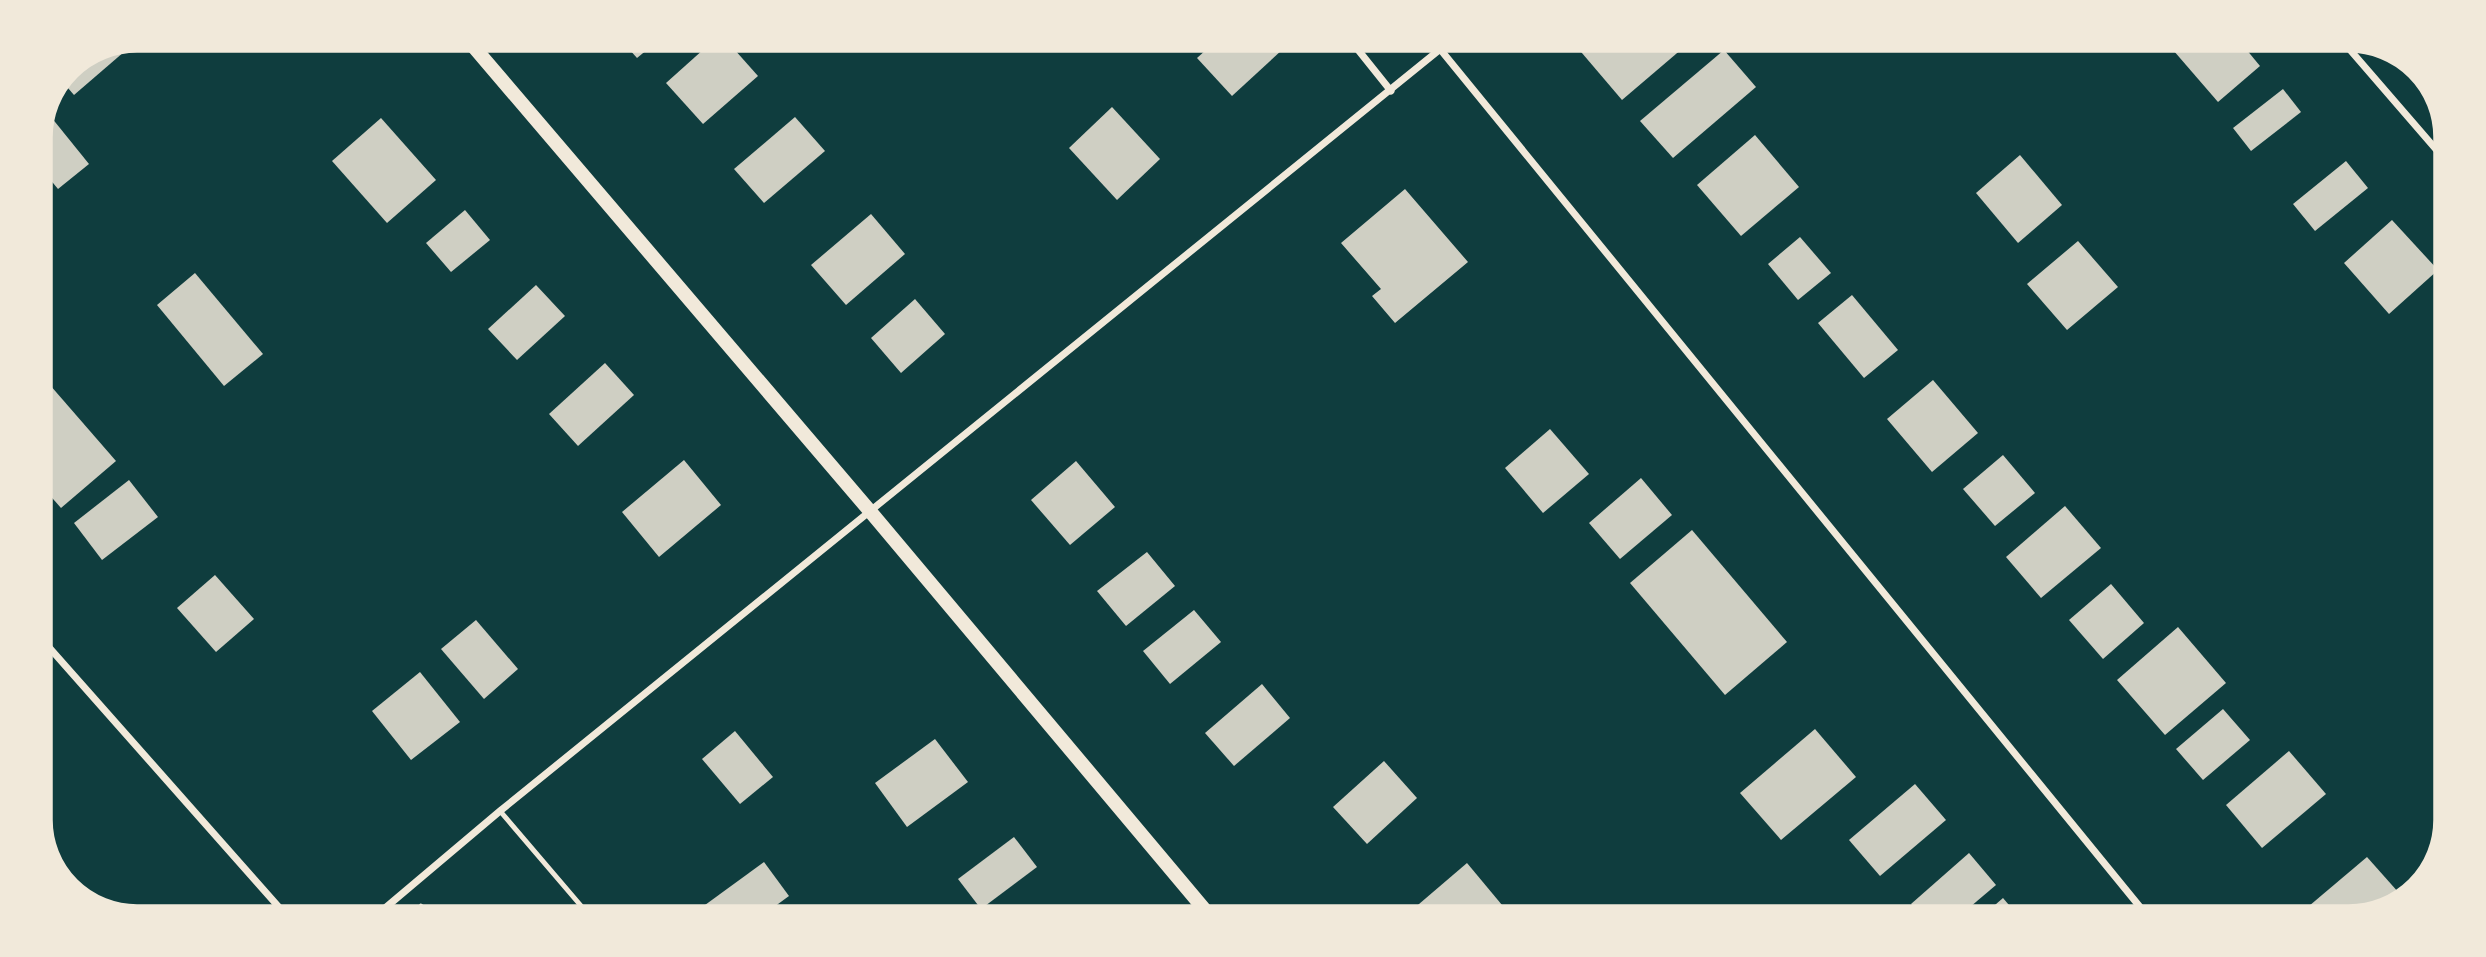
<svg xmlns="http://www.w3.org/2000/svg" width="2486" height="957" font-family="Lato,sans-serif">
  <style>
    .building { fill: #cfcfc3 }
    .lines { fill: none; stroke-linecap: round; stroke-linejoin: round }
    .path { stroke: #f1e9da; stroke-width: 4.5 }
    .service { stroke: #f1e9da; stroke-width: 5 }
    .minor { stroke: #f1e9da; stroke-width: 7 }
    .secondary { stroke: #f1e9da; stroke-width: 14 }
    .rim { fill: none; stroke: #f1e9da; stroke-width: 3.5 }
  </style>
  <rect width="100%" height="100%" fill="#0f3d3e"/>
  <g class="building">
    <polygon points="136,39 139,39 74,95 61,80 67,67"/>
    <polygon points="621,40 659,40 637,58"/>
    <polygon points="714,40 726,40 758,76 703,124 666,83"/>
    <polygon points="1216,41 1275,41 1283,49 1232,96 1197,58"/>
    <polygon points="1581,42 1679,42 1683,48 1622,100 1576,46"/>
    <polygon points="2167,43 2241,43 2260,66 2218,102"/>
    <polygon points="1724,50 1756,87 1673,158 1640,121"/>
    <polygon points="2283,89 2301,112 2251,151 2233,128"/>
    <polygon points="1112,107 1160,159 1117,200 1069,148"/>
    <polygon points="47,112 89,164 58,189 39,166 39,130"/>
    <polygon points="795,117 825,151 764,203 734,169"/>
    <polygon points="381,118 436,180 387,223 332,161"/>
    <polygon points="1755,135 1799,187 1741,236 1697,185"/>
    <polygon points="2020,155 2062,205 2018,243 1976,193"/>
    <polygon points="2346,161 2368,188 2315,231 2293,204"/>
    <polygon points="1405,189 1468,262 1395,323 1372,296 1381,289 1341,243"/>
    <polygon points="465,210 490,240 451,272 426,243"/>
    <polygon points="871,214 905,254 846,305 811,265"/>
    <polygon points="2392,220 2438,270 2389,314 2344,263"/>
    <polygon points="1800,237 1831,273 1798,300 1768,264"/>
    <polygon points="2078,241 2118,287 2067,330 2027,284"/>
    <polygon points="195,273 263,354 224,386 157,305"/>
    <polygon points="536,285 565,316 517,360 488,329"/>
    <polygon points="1852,295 1898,350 1864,378 1818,323"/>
    <polygon points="915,299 945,334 901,373 871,338"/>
    <polygon points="605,363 634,395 578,446 549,414"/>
    <polygon points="43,377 116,461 61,508 39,483 39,381"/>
    <polygon points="1933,380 1978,433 1932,472 1887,419"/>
    <polygon points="1550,429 1589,474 1543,513 1505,468"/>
    <polygon points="2003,455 2035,493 1995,526 1963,489"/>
    <polygon points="684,460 721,505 659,557 622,512"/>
    <polygon points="1076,461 1115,507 1070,545 1031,500"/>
    <polygon points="1641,478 1672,515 1620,559 1589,523"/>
    <polygon points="129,480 158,517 102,560 74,523"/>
    <polygon points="2065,506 2101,548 2041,598 2006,557"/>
    <polygon points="1692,530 1787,642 1725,695 1630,583"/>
    <polygon points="1147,552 1175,586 1126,626 1097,591"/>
    <polygon points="215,575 254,619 216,652 177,608"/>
    <polygon points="2111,584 2144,623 2103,659 2069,620"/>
    <polygon points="1194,610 1221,642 1170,684 1143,651"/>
    <polygon points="476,620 518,669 484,699 441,649"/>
    <polygon points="2178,627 2226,683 2165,735 2117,680"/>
    <polygon points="420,672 460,722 411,760 372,711"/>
    <polygon points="1262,684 1290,718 1234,766 1205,733"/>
    <polygon points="2223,709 2250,740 2203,780 2176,749"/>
    <polygon points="1815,729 1856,777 1781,840 1740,793"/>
    <polygon points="735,731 773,777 740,804 702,759"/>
    <polygon points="935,739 968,782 907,827 875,783"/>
    <polygon points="2289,751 2326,794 2262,848 2226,805"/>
    <polygon points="1384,761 1417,798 1367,844 1333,807"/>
    <polygon points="1915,784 1946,820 1880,876 1849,840"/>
    <polygon points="1014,837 1037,867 981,909 958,879"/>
    <polygon points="1969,853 1996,885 1957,918 1922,917 1911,904"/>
    <polygon points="2367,857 2399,893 2381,908 2350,918 2320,918 2309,906"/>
    <polygon points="764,862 789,896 763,915 712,915 705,905"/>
    <polygon points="1467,863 1512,917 1405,916"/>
    <polygon points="2003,898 2020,918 1980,918"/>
  </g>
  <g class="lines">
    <polyline class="path" points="421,906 432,914"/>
    <polyline class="service" points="500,811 588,914"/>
    <g class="minor">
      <polyline points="1351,41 1391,91"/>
      <polyline points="2345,44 2447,162"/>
      <polyline points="1440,49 2149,918"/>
      <polyline points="39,636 285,914"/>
      <polyline points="378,914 500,811 1449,42"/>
    </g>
    <polyline class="secondary" points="467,39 869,510 1210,916"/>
  </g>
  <path d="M0 0H2486V957H0ZM137 51H2349A86 86 0 0 1 2435 137V820A86 86 0 0 1 2349 906H137A86 86 0 0 1 51 820V137A86 86 0 0 1 137 51Z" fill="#f1e9da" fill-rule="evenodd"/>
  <path class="rim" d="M137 51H2349A86 86 0 0 1 2435 137V820A86 86 0 0 1 2349 906H137A86 86 0 0 1 51 820V137A86 86 0 0 1 137 51Z"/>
</svg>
